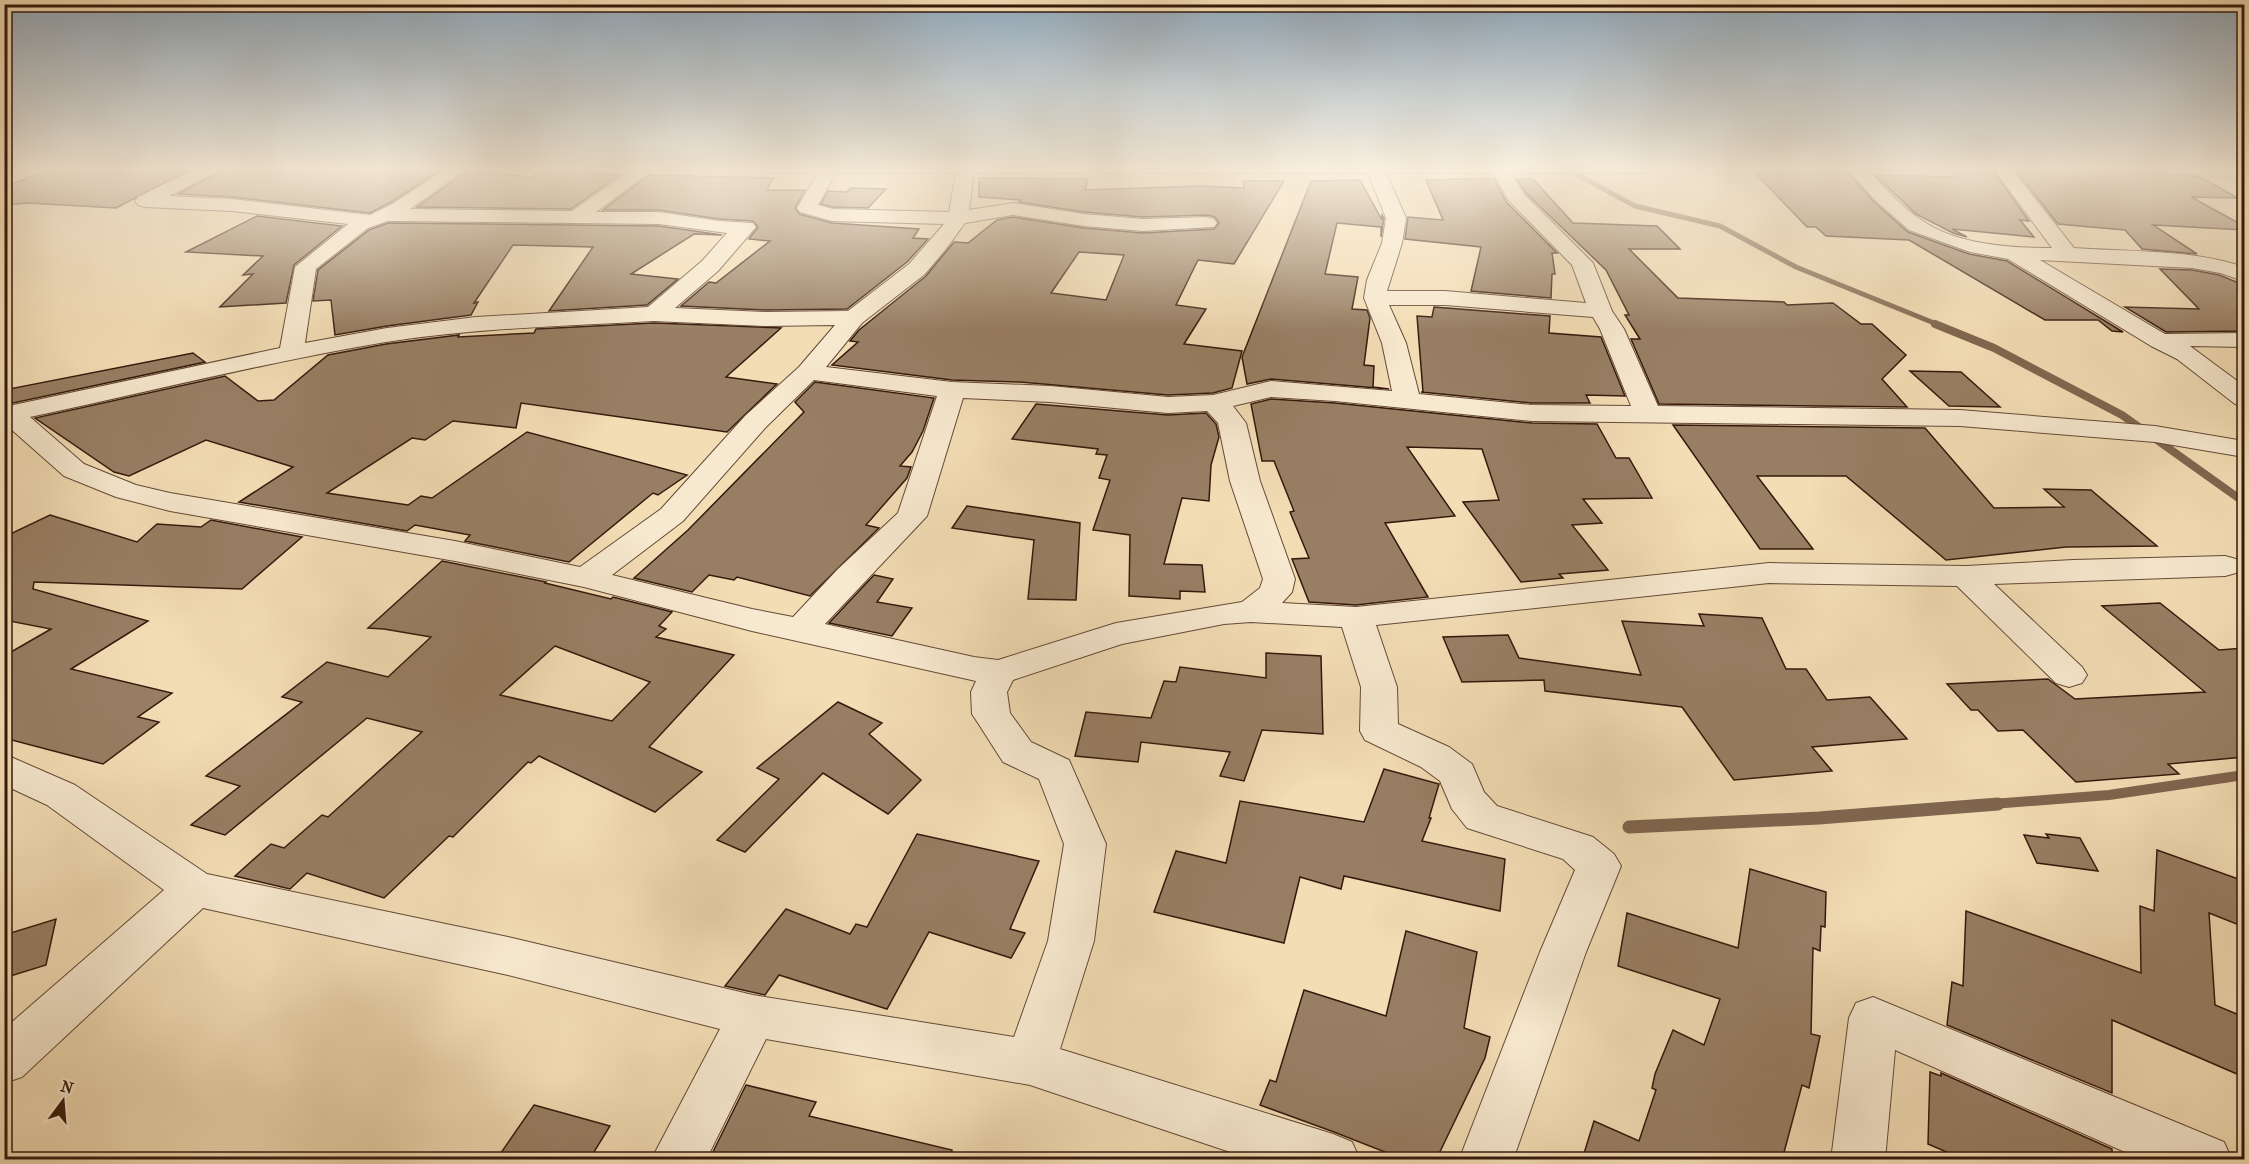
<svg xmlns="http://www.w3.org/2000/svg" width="2249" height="1164" font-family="'IM FELL French Canon',serif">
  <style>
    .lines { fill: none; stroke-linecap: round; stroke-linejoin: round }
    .stream-far3 { stroke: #80664f; stroke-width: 5 }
    .stream-far2 { stroke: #80664f; stroke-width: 8 }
    .stream-far1 { stroke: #80664f; stroke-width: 10 }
    .stream { stroke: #80664f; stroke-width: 13 }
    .building { fill: #987f64; stroke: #35190c; stroke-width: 1.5; fill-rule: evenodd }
    .minor-casing { stroke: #644a36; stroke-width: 2 }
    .tertiary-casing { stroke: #644a36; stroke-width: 2 }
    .minor { fill: #f7e9cf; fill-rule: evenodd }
    .tertiary { fill: #f7e9cf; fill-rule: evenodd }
  </style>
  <rect width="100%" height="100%" fill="#f3ddb5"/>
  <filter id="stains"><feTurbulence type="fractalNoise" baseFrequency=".00333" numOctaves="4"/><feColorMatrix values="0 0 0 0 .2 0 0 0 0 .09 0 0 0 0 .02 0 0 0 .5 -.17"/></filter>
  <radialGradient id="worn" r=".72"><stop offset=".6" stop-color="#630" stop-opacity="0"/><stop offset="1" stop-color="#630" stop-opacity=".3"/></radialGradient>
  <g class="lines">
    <polyline class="stream-far3" points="1578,175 1635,206 1720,226 1796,267 1939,325"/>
    <polyline class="stream-far2" points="1935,324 1994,348 2122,415 2244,502"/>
    <polyline class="stream-far1" points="1979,805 2109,795 2244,775"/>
    <polyline class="stream" points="1629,827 1819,818 1998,804"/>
  </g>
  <g class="building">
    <polygon points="52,168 193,168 116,208 28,203 4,205 4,187"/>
    <polygon points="221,168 444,168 393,201 370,213 232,197 178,194 217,174"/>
    <polygon points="1963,168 1991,168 2029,221 2020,220 2034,237 1952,229 1967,237 1953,233 1916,214 1875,175 1957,177 1951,172 1971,173"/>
    <polygon points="2014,168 2160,168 2165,174 2200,177 2238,198 2191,197 2244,226 2244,230 2153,225 2197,254 2142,249 2125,230 2058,224"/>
    <polygon points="1759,169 1848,173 1874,202 1908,232 1969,254 2007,261 2123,332 2112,331 2098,320 2045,320 1909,240 1826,236 1816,227 1807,227 1756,174 1764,175"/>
    <polygon points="469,170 531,177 544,171 619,175 571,209 417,207"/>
    <polygon points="649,175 773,178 767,190 805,190 795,208 799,214 832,223 919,229 913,238 928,239 907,262 847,309 766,310 681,306 709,282 716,283 770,241 749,239 758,227 753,221 719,219 659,210 603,210"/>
    <path d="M979 178 1088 179 1085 190 1201 186 1244 188 1243 181H1284L1234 264 1198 260 1176 305 1206 309 1184 344 1242 351 1232 388 1213 393 1168 395 1020 382 952 380 832 365 858 342 850 341 859 330 926 276 954 242 968 243 997 220 1013 217 1084 228 1143 233 1214 229 1219 223 1215 217 1207 215 1143 217 1084 212 1019 202 1021 200 979 197ZM1079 252 1124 255 1106 300 1051 293Z"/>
    <polygon points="1461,179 1494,179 1507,203 1557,253 1552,253 1555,274 1552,274 1551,298 1471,291 1481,247 1405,239 1408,217 1443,220 1426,180"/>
    <polygon points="1517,179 1533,179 1573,223 1657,226 1680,249 1629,249 1678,298 1784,302 1787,305 1833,303 1861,324 1872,324 1906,355 1882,379 1907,407 1659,404 1631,339 1640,339 1625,315 1629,315 1606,270 1526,193"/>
    <polygon points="1360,180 1382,220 1382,215 1384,218 1381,237 1381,227 1337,223 1325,274 1358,277 1352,309 1367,310 1370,318 1364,365 1374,366 1373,387 1389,389 1271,379 1247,384 1242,357 1311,181"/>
    <polygon points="850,188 886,189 868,208 833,207 821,204 828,191 847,192"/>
    <polygon points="257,216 342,226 294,265 286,303 220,307 253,274 243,275 263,256 186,252"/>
    <polygon points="388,223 659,226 722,235 694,234 631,274 678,279 647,305 549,311 593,247 513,245 474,303 478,302 471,315 387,326 335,335 331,300 313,301 318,270 369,230"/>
    <polygon points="2160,269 2192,270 2219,275 2244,285 2244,331 2166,332 2125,307 2199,309"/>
    <polygon points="1434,307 1550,316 1549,333 1601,337 1625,396 1586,395 1590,403 1532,403 1421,392 1423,392 1417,316 1432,317"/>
    <polygon points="654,323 781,328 726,377 777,384 727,432 521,403 516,428 453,421 425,440 412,438 327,493 408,505 421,496 432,498 527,432 687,475 658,495 653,493 569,562 465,541 470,535 415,525 407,531 239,502 293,467 206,440 129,476 114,472 35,418 225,376 258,401 274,400 328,355 386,344 459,335 458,337 534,333 536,329"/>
    <polygon points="193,353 205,362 13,403 4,397 4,390"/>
    <polygon points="1910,371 1961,372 2000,407 1949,406"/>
    <polygon points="815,382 934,398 923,431 912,452 900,466 911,467 907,478 866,525 879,528 810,596 737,577 734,580 709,575 692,592 634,578 688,530 804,412 795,402"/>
    <polygon points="1271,399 1335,403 1532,423 1597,424 1616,458 1629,458 1652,498 1583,499 1602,523 1572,525 1608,570 1559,574 1563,578 1521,582 1463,502 1499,500 1482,449 1407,447 1455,516 1385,523 1428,597 1356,605 1309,602 1292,559 1309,558 1290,512 1294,511 1274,461 1262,461 1251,404"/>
    <polygon points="1036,404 1168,415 1206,413 1216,424 1219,437 1211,465 1209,501 1182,498 1164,564 1202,565 1205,592 1180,591 1180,599 1129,596 1130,535 1093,530 1110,480 1099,478 1107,455 1096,454 1098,449 1012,439"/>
    <polygon points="1673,425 1925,428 1994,508 2064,507 2044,489 2091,490 2157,546 2066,547 1946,560 1846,476 1757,476 1813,549 1760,549"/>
    <polygon points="967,506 1080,523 1076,600 1028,599 1034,540 952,528"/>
    <polygon points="50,515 137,542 157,524 201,527 211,520 302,537 242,589 34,582 33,589 148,621 71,669 172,693 138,717 159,722 103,764 4,738 4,656 51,629 4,620 4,537"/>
    <path d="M442 561 546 582 545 583 611 599 613 597 672 612 659 626 666 629 656 637 734 655 649 747 702 772 655 812 539 756 531 763 528 762 453 837 449 836 384 898 307 873 290 889 235 876 271 844 284 848 322 815 328 817 422 732 367 718 225 835 191 825 240 786 206 776 302 702 282 697 327 662 388 677 431 637 384 629 368 628ZM555 646 650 682 612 721 500 695Z"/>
    <polygon points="874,575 893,579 877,602 912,608 892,636 829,623"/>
    <polygon points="2160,603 2219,650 2244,648 2244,757 2168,764 2179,774 2076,782 2023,730 1998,731 1978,710 1971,710 1947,684 2048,679 2075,699 2205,692 2102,606"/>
    <polygon points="1699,614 1762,618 1786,669 1806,669 1827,700 1870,697 1907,739 1812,747 1832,771 1734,780 1682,707 1545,691 1544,680 1462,682 1443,637 1508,635 1519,658 1641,675 1622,621 1704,626"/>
    <polygon points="1266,653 1321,656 1323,734 1262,730 1244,781 1220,776 1230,752 1141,742 1138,762 1075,756 1086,712 1151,718 1164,681 1176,682 1180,667 1266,678"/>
    <polygon points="838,702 882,723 869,734 921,780 888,814 823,773 745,852 717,840 779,779 757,768"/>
    <polygon points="1384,769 1439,784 1429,818 1431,818 1422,841 1505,859 1500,911 1344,876 1341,889 1300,877 1284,943 1154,912 1176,851 1226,863 1240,801 1364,822"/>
    <polygon points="917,834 1039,861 1010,929 1025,933 1011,958 929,932 887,1009 779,975 765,995 725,986 786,909 850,934 856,924 867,927"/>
    <polygon points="2046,834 2080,838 2098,871 2037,863 2024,835 2049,838"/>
    <polygon points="2157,850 2244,881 2244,927 2209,913 2215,1005 2244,1017 2244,1077 2112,1020 2112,1093 1947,1025 1952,982 1963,986 1966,911 2141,973 2140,906 2154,911"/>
    <polygon points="1750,869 1826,892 1825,927 1821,926 1820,951 1813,948 1811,1034 1820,1036 1809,1088 1802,1085 1782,1160 1582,1160 1594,1121 1639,1141 1656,1090 1652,1088 1655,1074 1673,1030 1704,1045 1720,999 1618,966 1627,913 1738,948"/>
    <polygon points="56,919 46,965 4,978 4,935"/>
    <polygon points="1406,931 1477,952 1464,1028 1490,1037 1485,1058 1436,1160 1404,1160 1385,1154 1385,1152 1334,1132 1260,1105 1270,1080 1276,1082 1304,990 1386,1016"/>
    <polygon points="1930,1072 1941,1076 1941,1073 2112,1149 2112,1160 1965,1160 1928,1144"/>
    <polygon points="746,1085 816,1102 809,1116 952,1150 951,1160 709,1160"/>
    <polygon points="534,1105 610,1126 589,1160 496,1160"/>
  </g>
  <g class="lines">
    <g class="minor-casing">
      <g id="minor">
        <path d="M197 168H219L216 172 169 196 232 199 370 215 394 203 447 168H468L410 209 572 211 633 168H653L650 172 596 212H659L719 221 753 223 756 227 718 271 675 308 766 312 848 311 909 264 944 224 832 221 800 212 797 208 821 168 838 169 818 205 833 209 949 212 955 179 960 168H978L973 179 969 210 1013 203 1084 214 1143 219 1207 217 1214 219 1217 223 1214 227 1143 231 1084 226 1013 215 965 223 946 249 925 274 862 323 826 367 952 382 1050 386 1168 397 1213 395 1271 381 1392 391 1382 343 1364 298 1367 280 1382 243 1386 218 1366 168H1384L1406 218 1402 243 1387 291H1445L1586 303 1572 265 1509 201 1491 169 1508 168 1524 194 1593 263 1612 311 1624 329 1658 406 1960 410 2155 426 2244 441V457L2155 442 1960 426 1532 421 1335 401 1271 397 1233 406 1246 423 1260 481 1295 579 1292 592 1282 603 1356 607 1769 563 1966 566 2073 560 2225 556 2236 559 2241 566 2236 573 2225 576 1994 584 2082 667 2087 675 2082 683 2069 687 2056 683 1957 586 1769 583 1376 625 1397 687 1398 724 1449 747 1472 764 1484 792 1497 806 1593 837 1614 854 1621 866 1586 952 1513 1160H1459L1540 952 1575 870 1563 859 1467 828 1452 809 1440 781 1421 767 1365 740 1360 731 1361 687 1342 627 1251 622 1224 624 1122 644 1013 680 1007 692 1010 713 1031 742 1069 760 1106 844 1094 941 1060 1049 1333 1134 1352 1142 1360 1160H1254L1030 1085 766 1039 706 1160H651L720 1029 508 975 203 908 22 1077 4 1083V1029L164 890 47 805 4 785V754L75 785 207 874 508 937 753 995 1014 1037 1048 941 1064 844 1039 779 1003 762 978 723 972 714 971 692 976 681 752 631 584 587 455 561 170 511 116 497 64 476 4 423V407L280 348 295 267 348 224 232 211 145 207 138 205 135 201 138 197ZM388 221 659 224 727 233 702 261 648 307 476 317 387 328 305 343 316 269 368 228ZM1389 305H1445L1593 317 1600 329 1631 406 1532 405 1419 394 1406 343ZM654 321 766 326 835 325 799 367 745 416 661 509 580 567 455 541 170 493 136 485 84 464 30 417C148 392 267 362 386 342 475 328 565 326 654 321ZM814 380 937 396 898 513 838 569 793 617 752 609 612 575 683 521 765 428ZM963 398 1050 402 1168 413 1207 411 1218 423 1230 481 1263 579 1260 588 1242 602 1116 623 998 660 974 657 825 624 927 516Z"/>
        <path d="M1847 168H1866C1883 186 1901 207 1923 221 1958 245 2011 248 2052 248L1993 168H2011L2074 248C2130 252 2191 249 2244 267V281L2220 273 2192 268 2040 260 2165 334 2244 333V347L2190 346 2244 386V406L2235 404 2177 359 2151 346 2008 259 1970 252 1909 230 1875 200Z"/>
        <polygon points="1873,997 2224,1142 2232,1160 2143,1160 1895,1050 1885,1160 1831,1160 1849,1018 1856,1003"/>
      </g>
    </g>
    <g class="tertiary-casing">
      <g id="tertiary">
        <polygon points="757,168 1662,168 1659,172 1653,173 766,173 760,172"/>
        <polygon points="2162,168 2244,168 2244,178 2171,173 2165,172"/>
      </g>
    </g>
    <use href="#minor" class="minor"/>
    <use href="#tertiary" class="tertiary"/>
  </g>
  <linearGradient id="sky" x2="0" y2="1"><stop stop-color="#92aabd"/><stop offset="0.51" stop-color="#faf0de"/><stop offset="1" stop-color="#faf0de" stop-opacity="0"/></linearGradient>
  <rect width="2249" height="331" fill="url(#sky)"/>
  <rect width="2249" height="1164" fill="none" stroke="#f3ddb5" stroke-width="24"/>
  <rect x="6" y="6" width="2237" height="1152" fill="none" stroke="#35190c" stroke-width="3"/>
  <rect x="12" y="12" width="2225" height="1140" fill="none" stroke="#35190c" stroke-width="1.5"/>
  <g transform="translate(63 1101) rotate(16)" stroke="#f7e9cf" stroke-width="4.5" paint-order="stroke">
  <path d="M0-4.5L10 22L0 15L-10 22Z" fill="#35190c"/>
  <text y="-9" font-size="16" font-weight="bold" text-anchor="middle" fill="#35190c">N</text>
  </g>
  <rect width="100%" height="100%" filter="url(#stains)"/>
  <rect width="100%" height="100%" fill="url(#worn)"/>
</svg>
